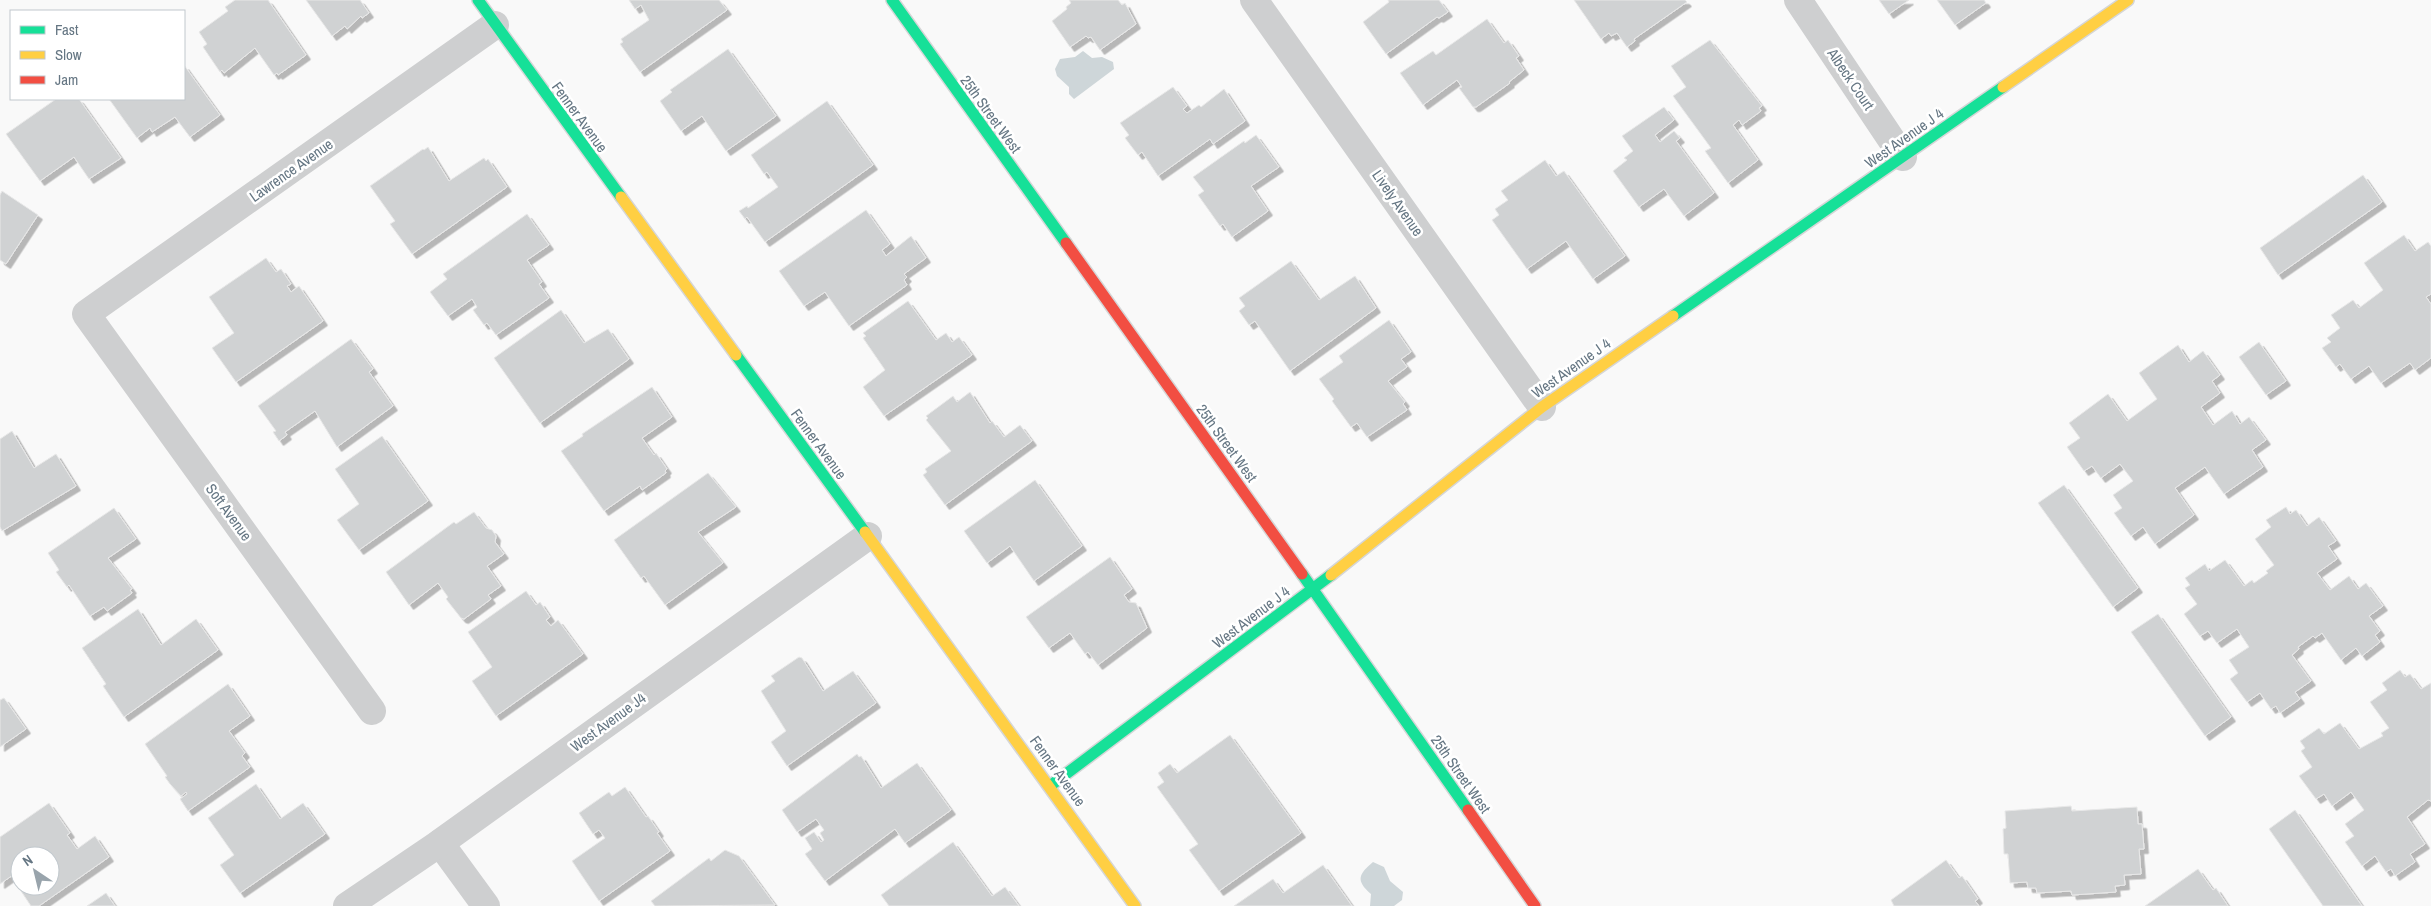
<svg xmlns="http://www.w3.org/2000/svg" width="2431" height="906" font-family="'Archivo Narrow',sans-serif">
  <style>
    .water { fill: #ced6d9 }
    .building { fill: #d0d2d3; stroke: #e8e8e8; filter: url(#shadow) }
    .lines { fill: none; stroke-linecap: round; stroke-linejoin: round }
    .fast-casing { stroke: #d5d6d7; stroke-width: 14 }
    .slow-casing { stroke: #d5d6d7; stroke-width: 14 }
    .jam-casing { stroke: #d5d6d7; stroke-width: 14 }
    .street { stroke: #cecfd0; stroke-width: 28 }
    .fast { stroke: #16e098; stroke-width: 11 }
    .slow { stroke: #ffcf43; stroke-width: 11 }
    .jam { stroke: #f24e42; stroke-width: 11 }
    .labels { text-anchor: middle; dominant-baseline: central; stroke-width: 5; stroke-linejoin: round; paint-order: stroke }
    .street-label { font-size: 15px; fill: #657683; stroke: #fff }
  </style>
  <defs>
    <filter id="shadow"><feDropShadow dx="4.5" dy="4.5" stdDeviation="0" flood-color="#0004"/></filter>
  </defs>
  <rect width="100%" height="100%" fill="#f9f9f9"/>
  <g class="water">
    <polygon points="1083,51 1092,58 1102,57 1113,62 1114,69 1074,99 1069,94 1069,87 1057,76 1055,69 1060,59 1075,57"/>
    <path d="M1373 862 1384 867 1390 881 1403 892 1402 900 1394 906H1370L1371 894C1355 880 1359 874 1373 862Z"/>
  </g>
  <g class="building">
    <polygon points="235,0 268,0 306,55 278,75 277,73 274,75 255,48 224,73 222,70 220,72 203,47 207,44 199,32 228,11 225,7"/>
    <polygon points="306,0 360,0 369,13 362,18 361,16 347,29 345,26 332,36"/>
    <polygon points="629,0 719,0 727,10 640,72 620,44 623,42 621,39 649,20 641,5 635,9"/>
    <polygon points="1069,0 1118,0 1122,5 1125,3 1136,24 1100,50 1091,37 1088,38 1086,36 1070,47 1052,21 1067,9 1066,7 1071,3"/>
    <polygon points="1388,0 1439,0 1448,12 1439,18 1437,17 1386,54 1363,22 1389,2"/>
    <polygon points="1574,0 1685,0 1687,2 1634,39 1635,41 1627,47 1617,33 1611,36 1609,33 1601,39"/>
    <polygon points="1879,0 1909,0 1889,14"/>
    <polygon points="1937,0 1984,0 1986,3 1955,25"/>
    <polygon points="1487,19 1504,43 1508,40 1519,56 1516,58 1524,70 1509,82 1510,83 1476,107 1473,107 1459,88 1462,87 1457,80 1423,105 1400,73 1433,51 1436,55"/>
    <polygon points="1710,40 1762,106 1759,108 1761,111 1742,125 1739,120 1733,125 1758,160 1728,183 1705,151 1711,148 1673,96 1686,87 1671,66"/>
    <polygon points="728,49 776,116 726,151 702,116 681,131 660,101 672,92 670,90"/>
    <polygon points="184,65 220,115 190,137 175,117 152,132 150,128 137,138 109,99 184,99"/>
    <polygon points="1173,87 1187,106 1183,109 1187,113 1199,105 1201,107 1224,89 1245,121 1213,144 1210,139 1158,176 1142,152 1138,155 1125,138 1129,135 1120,123"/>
    <polygon points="56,99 79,99 121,158 89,179 74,157 40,181 6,134"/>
    <polygon points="827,101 873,165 765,242 747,217 745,219 739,211 747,206 748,208 778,187 767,172 764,174 751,155"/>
    <polygon points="1664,107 1674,120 1655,135 1660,142 1674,131 1680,138 1676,141 1714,193 1684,216 1664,189 1639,207 1613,171 1627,160 1624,158 1633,151 1622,136"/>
    <polygon points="1256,135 1279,167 1251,186 1268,211 1232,237 1223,224 1220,226 1198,195 1204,191 1193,177 1244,141 1245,143"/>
    <polygon points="428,147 449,181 484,158 486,161 488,159 507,187 412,254 390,224 395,221 370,186 423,149 424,150"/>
    <polygon points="1545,160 1556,176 1564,171 1625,256 1593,279 1566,241 1527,269 1492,220 1499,215 1495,209 1508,200 1501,191"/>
    <polygon points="2363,175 2382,202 2278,275 2260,248"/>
    <polygon points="2,191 38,215 6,264 0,260 0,195"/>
    <polygon points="866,210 890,244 882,250 886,256 911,236 926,258 904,274 907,277 904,280 907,285 849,326 825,292 804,306 779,271"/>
    <polygon points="527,214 549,245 527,260 542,282 539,284 549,298 496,335 487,323 484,325 473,310 477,307 472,299 448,316 430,292 447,279 443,274"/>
    <polygon points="2404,235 2415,251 2428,242 2431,246 2431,294 2426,297 2431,304 2431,358 2415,370 2410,363 2381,383 2369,366 2351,379 2340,364 2336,367 2322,348 2331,342 2327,338 2340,328 2331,315 2353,300 2359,308 2383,290 2364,263"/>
    <polygon points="266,258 276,272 281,269 291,284 287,286 291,292 299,286 323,321 236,382 212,348 234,333 209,297"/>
    <polygon points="1291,261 1319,300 1355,276 1376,308 1290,371 1255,321 1249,325 1239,311 1245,306 1239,298"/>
    <polygon points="908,301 936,340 946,333 952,342 959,337 972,355 884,416 863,387 885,370 863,338 866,336 863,333"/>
    <polygon points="561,310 584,343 608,329 629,359 540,423 494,358"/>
    <polygon points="1389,320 1411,352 1401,359 1407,367 1388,381 1405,402 1403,404 1407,410 1367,437 1357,423 1351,427 1332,401 1334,399 1319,379 1343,362 1339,356"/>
    <polygon points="351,339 373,369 369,372 393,406 337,447 315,411 285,432 287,435 279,441 273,432 276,431 258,406"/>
    <polygon points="2259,342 2286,381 2266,395 2239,357"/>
    <polygon points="2178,345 2189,362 2203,351 2220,375 2212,381 2220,393 2201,407 2213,425 2232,411 2240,424 2249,417 2266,440 2252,450 2263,467 2224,494 2205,467 2175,488 2194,515 2155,544 2143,527 2131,536 2114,513 2122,508 2113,495 2133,481 2120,464 2101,478 2092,466 2084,471 2067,447 2080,438 2069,423 2108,394 2127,421 2157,399 2139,373"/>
    <polygon points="652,387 672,417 642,438 654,455 656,453 667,469 665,471 666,473 642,490 640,486 604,511 561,451 583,436 582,434"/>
    <polygon points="970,392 990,423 992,421 1004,437 1020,425 1032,441 945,505 923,475 927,472 925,469 951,451 926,420 928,418 926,416 953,396 957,402"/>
    <polygon points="12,431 34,468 56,454 76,486 2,531 0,527 0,439"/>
    <polygon points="382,436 428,501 359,550 337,520 359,504 335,469"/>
    <polygon points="708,473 736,507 698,532 723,563 665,605 644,576 641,578 614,540"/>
    <polygon points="1035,480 1082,546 1034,581 1010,546 987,563 964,531"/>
    <polygon points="2064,485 2138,588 2113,607 2038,503"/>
    <polygon points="2286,507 2290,514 2296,510 2307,526 2319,517 2336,541 2328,546 2337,559 2317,573 2330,590 2349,576 2358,589 2366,583 2383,606 2369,616 2380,631 2375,635 2380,642 2362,656 2356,648 2341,660 2322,633 2315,638 2313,636 2298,647 2299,649 2292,655 2311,681 2295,692 2300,699 2280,713 2276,706 2271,709 2260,693 2247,702 2230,679 2238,673 2229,660 2249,647 2237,629 2217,643 2208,631 2200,636 2184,614 2197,604 2185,588 2190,585 2185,578 2205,564 2209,571 2225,560 2244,586 2252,580 2254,583 2268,573 2266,571 2274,565 2255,539 2271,527 2266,520"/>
    <polygon points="114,508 136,539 108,558 132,589 130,590 132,593 107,611 104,607 90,616 69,585 67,587 56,572 59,570 48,553"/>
    <polygon points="474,512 486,528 492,530 496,536 495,542 504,554 487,566 501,586 488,595 491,599 464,619 461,618 446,599 448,597 438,583 409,605 386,572 454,522 456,524"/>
    <polygon points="1110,557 1132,589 1124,595 1129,602 1136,603 1147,628 1098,665 1088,652 1085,654 1070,633 1049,648 1026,617"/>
    <polygon points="526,591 536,605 540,602 550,617 546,620 551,626 558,620 583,654 496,716 472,681 492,667 468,632"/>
    <polygon points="138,609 161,645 196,619 218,650 124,717 103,686 106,684 82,648"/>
    <polygon points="2158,614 2231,717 2205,736 2131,632"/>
    <polygon points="799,657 802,658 823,691 853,671 876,703 787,766 771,742 786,731 761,691 775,681 771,676"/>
    <polygon points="2400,670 2405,677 2410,674 2421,689 2431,683 2431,801 2428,800 2407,817 2425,844 2410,854 2415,862 2395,876 2391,869 2386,872 2375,856 2362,866 2345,842 2354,836 2345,824 2364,810 2351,792 2332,806 2324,794 2316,799 2299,776 2312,767 2301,751 2305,748 2300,741 2319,728 2324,734 2340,723 2359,749 2383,736 2381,733 2389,728 2370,702 2387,690 2382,683"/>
    <polygon points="228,684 250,716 229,731 245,753 242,756 250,767 188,811 180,799 187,794 186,792 181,796 170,784 165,777 167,776 145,744"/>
    <polygon points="4,698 26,729 0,747 0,700"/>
    <polygon points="1230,735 1301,833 1219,891 1189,850 1198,844 1157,787 1164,782 1158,773 1170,764 1177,773"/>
    <polygon points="857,754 859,757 861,756 881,788 917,763 951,810 905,843 895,829 825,881 805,854 812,849 805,838 814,832 821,842 824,840 820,833 824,830 816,819 797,832 782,810"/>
    <polygon points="256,784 280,819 303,803 325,834 240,893 220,865 234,855 208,818"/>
    <polygon points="625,787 646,817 648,816 659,832 657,833 670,851 599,901 572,861 605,838 599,830 593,834 579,813 609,792 612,796"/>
    <polygon points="49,803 70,833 67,835 77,849 95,836 109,857 39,906 31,906 21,891 23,890 20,886 50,886 50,856 20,856 20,886 13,875 0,884 0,837"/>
    <polygon points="2071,806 2072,811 2137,807 2138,824 2142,824 2144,849 2139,849 2141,874 2124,875 2125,885 2115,886 2116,892 2072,895 2071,891 2037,893 2036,888 2028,888 2027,882 2010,883 2008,854 2004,854 2003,829 2006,828 2005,811"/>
    <polygon points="2295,810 2362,906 2323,906 2269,829"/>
    <polygon points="953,842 992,896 1005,887 1019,906 889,906 881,895"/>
    <polygon points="725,850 739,856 775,905 655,906 651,901 709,858 711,861"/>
    <polygon points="1946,860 1959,878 1962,876 1978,899 1975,901 1979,906 1894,906 1891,900"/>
    <polygon points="1323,865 1352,906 1234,906 1273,879 1283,893"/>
    <polygon points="2198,869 2213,890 2216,888 2228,906 2145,906"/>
    <polygon points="106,893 115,906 87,906"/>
  </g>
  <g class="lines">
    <g class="fast-casing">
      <g id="fast">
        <polyline points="478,0 621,197"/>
        <polyline points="892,0 1066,243"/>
        <polyline points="1673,316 2003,87"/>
        <polyline points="736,355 865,532"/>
        <polyline points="1302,574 1468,810"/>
        <polyline points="1050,786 1331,575"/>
      </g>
    </g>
    <g class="slow-casing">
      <g id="slow">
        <polyline points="2003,87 2128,0"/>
        <polyline points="621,197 736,355"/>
        <polyline points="865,532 1135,906"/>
        <polyline points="1331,575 1542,407 1673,316"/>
      </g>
    </g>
    <g class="jam-casing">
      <g id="jam">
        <polyline points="1066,243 1302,574"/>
        <polyline points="1468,810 1535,906"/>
      </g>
    </g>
    <g class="street">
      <polyline points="1254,0 1542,407"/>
      <polyline points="1798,0 1903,157"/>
      <polyline points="372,711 86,314 495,25"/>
      <polyline points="440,843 486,906"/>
      <polyline points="347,906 440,843 868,536"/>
    </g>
    <use href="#fast" class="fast"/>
    <use href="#slow" class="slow"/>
    <use href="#jam" class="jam"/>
  </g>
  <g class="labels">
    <g class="street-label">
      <text transform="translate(1851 79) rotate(56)">Albeck Court</text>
      <text transform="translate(991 114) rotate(54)">25th Street West</text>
      <text transform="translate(580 117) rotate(54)">Fenner Avenue</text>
      <text transform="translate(1904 138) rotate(-35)">West Avenue J 4</text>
      <text transform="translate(291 170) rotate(-35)">Lawrence Avenue</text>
      <text transform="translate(1398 203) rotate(55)">Lively Avenue</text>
      <text transform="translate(1571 368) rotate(-35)">West Avenue J 4</text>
      <text transform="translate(1227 443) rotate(54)">25th Street West</text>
      <text transform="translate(819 444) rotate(54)">Fenner Avenue</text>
      <text transform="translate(229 512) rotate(54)">Soft Avenue</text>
      <text transform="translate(1251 617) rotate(-37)">West Avenue J 4</text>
      <text transform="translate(608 722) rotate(-36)">West Avenue J4</text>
      <text transform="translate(1058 771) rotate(54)">Fenner Avenue</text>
      <text transform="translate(1461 774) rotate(55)">25th Street West</text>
    </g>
  </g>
  <rect x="10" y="10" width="175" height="90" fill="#ffffff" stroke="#c1c8cd"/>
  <rect x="20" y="26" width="25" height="8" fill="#16e098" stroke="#c1c8cd"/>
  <text x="55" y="35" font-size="15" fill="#657683">Fast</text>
  <rect x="20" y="51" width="25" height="8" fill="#ffcf43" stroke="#c1c8cd"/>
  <text x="55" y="60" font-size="15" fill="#657683">Slow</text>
  <rect x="20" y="76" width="25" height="8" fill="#f24e42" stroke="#c1c8cd"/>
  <text x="55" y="85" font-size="15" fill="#657683">Jam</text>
  <g transform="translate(35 871) rotate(325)"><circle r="24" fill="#ffffff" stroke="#c1c8cd"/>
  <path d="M0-4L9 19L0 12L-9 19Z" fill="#99a4ac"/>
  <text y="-8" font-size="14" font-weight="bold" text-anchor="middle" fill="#657683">N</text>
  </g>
</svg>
